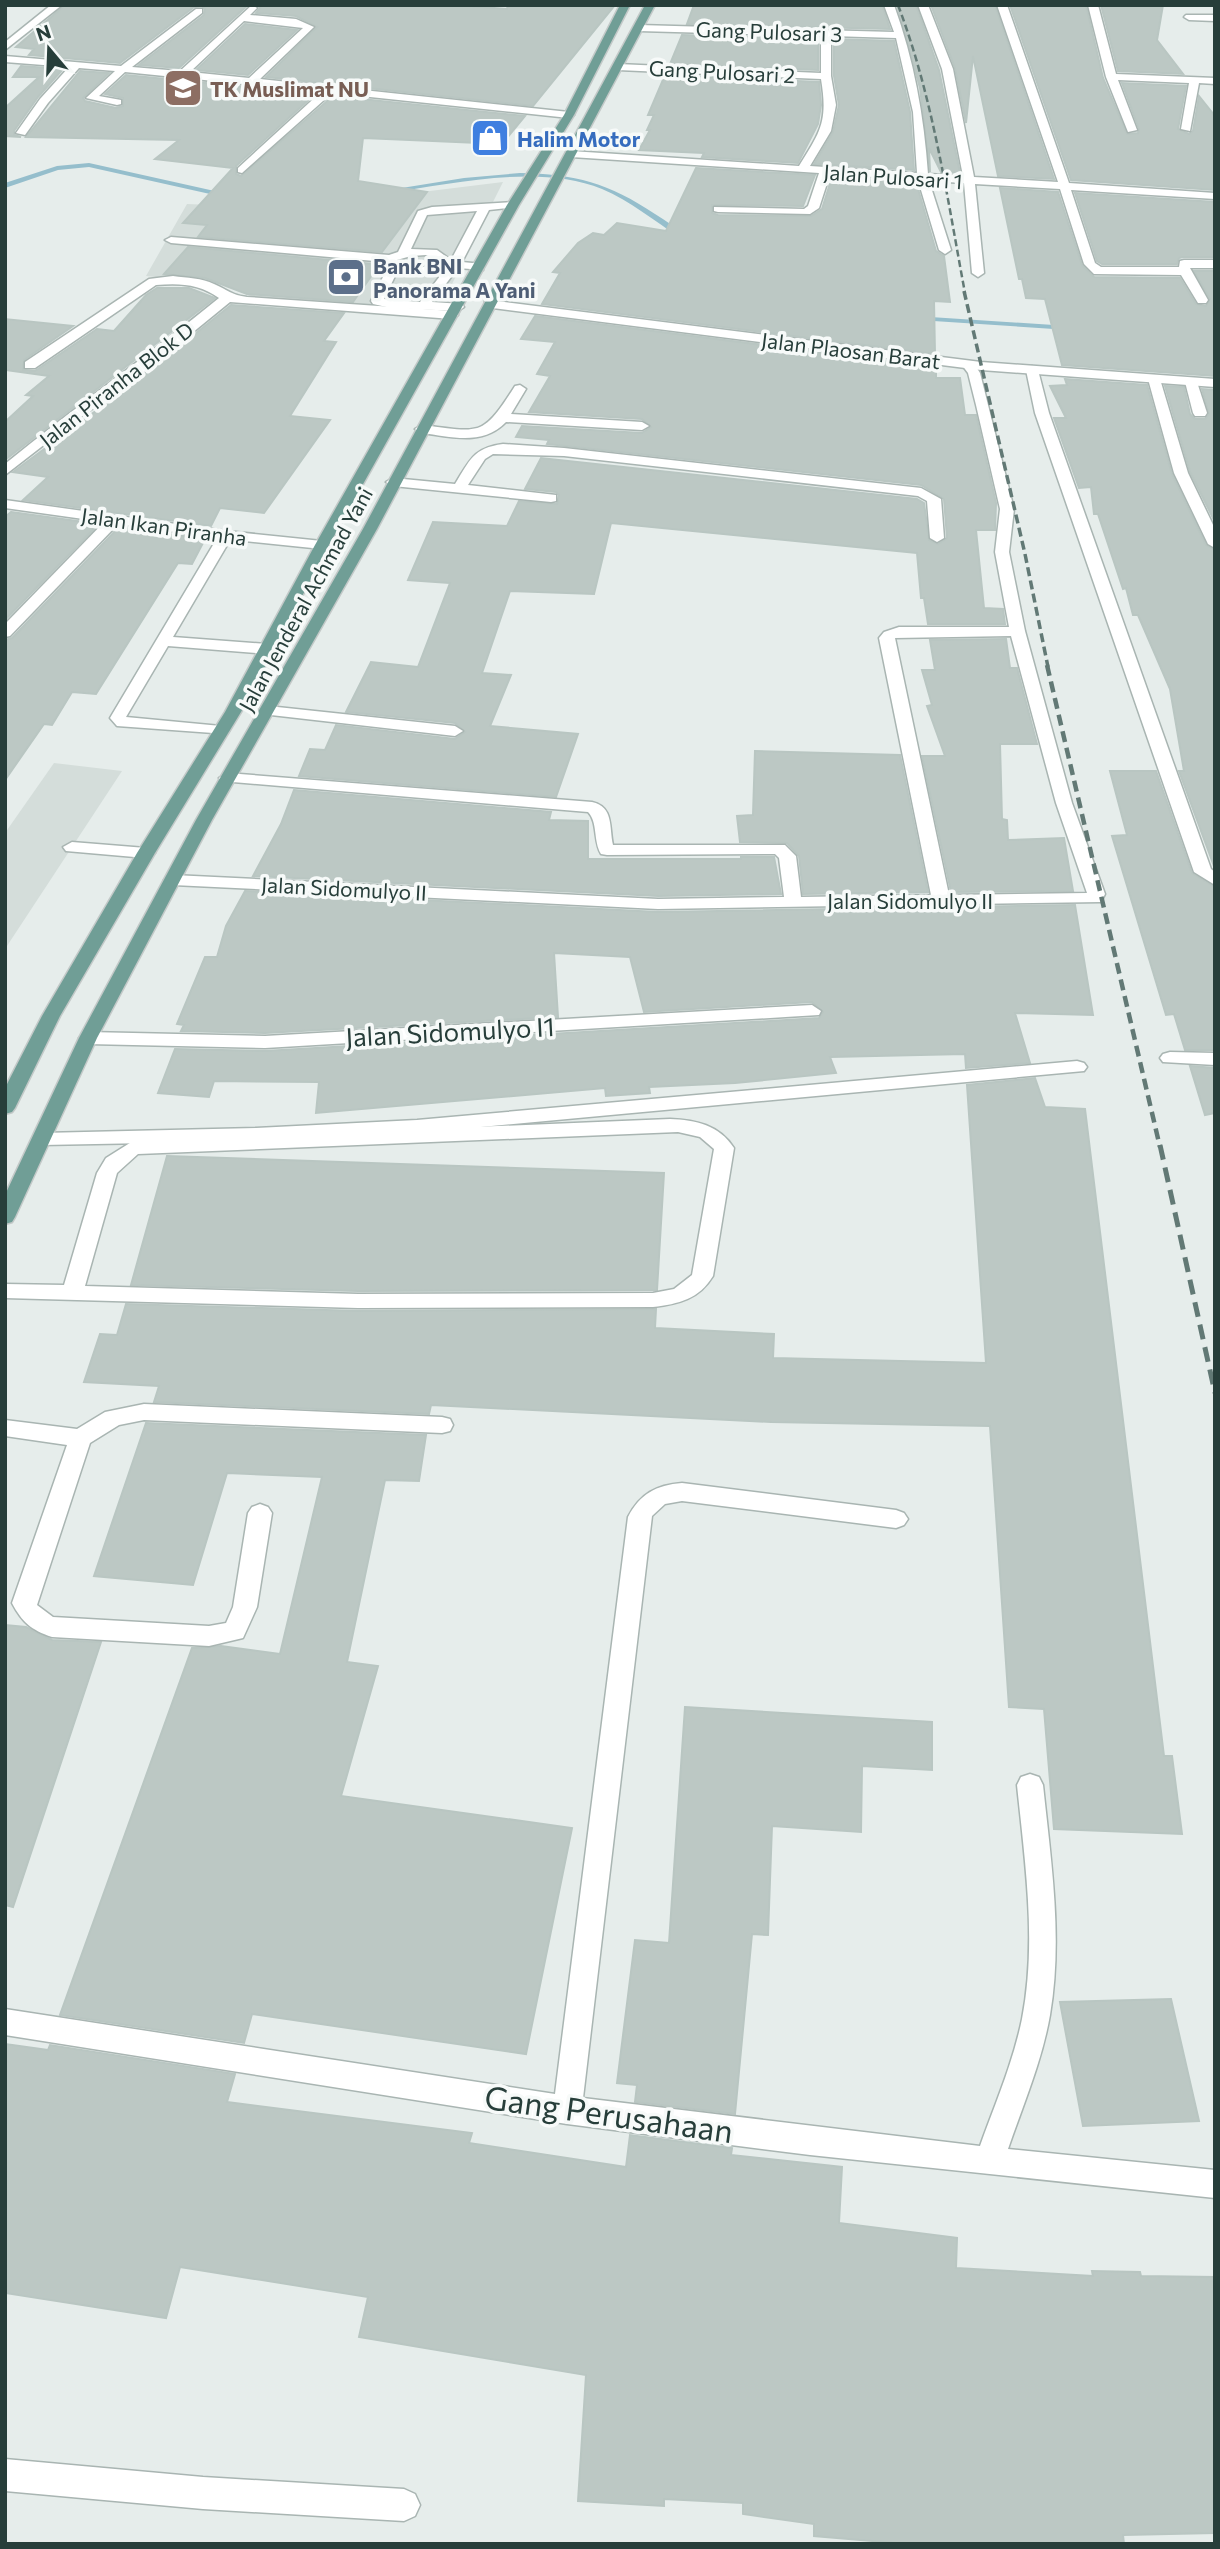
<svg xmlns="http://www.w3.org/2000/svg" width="1220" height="2549" font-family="Commissioner,sans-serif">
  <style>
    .built { fill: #d4ddda }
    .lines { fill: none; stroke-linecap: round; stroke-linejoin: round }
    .stream { fill: #95becc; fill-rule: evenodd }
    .building { fill: #bcc8c4; stroke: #b9c6c2; stroke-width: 2 }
    .service-casing { stroke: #a9b5b2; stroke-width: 3 }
    .minor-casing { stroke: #a9b5b2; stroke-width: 3 }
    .tertiary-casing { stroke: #a9b5b2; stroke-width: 3 }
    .primary-casing { stroke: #c3c9c8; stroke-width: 3 }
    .service { fill: #fff; fill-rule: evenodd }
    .minor { fill: #fff; fill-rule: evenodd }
    .tertiary { fill: #fff; fill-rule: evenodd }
    .primary { fill: #709e96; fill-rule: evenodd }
    .rail-far3 { stroke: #627975; stroke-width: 2.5; stroke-dasharray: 7 3.5; stroke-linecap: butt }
    .rail-far2 { stroke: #627975; stroke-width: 3.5; stroke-dasharray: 9 4.5; stroke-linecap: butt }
    .rail-far1 { stroke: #627975; stroke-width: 4.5; stroke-dasharray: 11 6; stroke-linecap: butt }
    .rail { stroke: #627975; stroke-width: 5; stroke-dasharray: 15 8; stroke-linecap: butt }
    .labels { text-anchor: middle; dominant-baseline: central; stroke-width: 7; stroke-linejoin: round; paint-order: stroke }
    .far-street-label { font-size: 21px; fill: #273e3a; stroke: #f7faf9 }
    .far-education-label { font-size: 21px; font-weight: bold; fill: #785e54; stroke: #f7faf9; text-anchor: start }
    .far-shop-label { font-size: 21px; font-weight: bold; fill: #366cbe; stroke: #f7faf9; text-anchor: start }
    .far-service-label { font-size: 21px; font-weight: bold; fill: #4e5e75; stroke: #f7faf9; text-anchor: start }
    .street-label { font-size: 26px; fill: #273e3a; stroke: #f7faf9 }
    .near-street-label { font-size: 32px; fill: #273e3a; stroke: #f7faf9 }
  </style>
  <rect width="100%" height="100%" fill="#e6edeb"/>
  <g class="built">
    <polygon points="503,182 436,316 252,297 222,284 146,276 187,204 292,208"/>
    <polygon points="54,763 122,771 5,949 5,833"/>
  </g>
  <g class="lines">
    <g class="stream">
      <polygon points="89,163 228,194 232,196 228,198 89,167 58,170 5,188 5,183 57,166"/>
      <path d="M520 173C575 174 609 183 655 214 666 221 677 228 687 236L680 238C655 221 630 201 602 189 539 163 452 184 387 193L383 191 464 178Z"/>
      <polygon points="915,316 1069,326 1073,328 1069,330 918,320 915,320"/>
    </g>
  </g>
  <g class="building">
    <polygon points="65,5 248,5 179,68 139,65 204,15 205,9 202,6 194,7 120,63 29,55 34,49 16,47"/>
    <polygon points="258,5 455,5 507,9 508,5 615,5 533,106 266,77 317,27 296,16 256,13 260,8"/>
    <polygon points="694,5 882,5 890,29 687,24"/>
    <polygon points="897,5 916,5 939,70 960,173 941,172 929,148 930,172 920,88"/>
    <polygon points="931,5 995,5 1054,179 998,176 973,56 966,123 955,68"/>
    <polygon points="1010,5 1086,5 1103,78 1127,134 1138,133 1139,129 1122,83 1186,86 1178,129 1189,134 1193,131 1199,96 1215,116 1215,190 1071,180"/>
    <polygon points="1101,5 1163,5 1157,40 1183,74 1118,71"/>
    <polygon points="245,24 297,30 248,75 196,70"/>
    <polygon points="682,35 818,39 818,70 670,64"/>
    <polygon points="834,39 894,41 910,112 914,170 814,164 833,132 839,105 834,76"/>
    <polygon points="21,66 63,69 38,97 14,131 14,135 21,137 5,136 5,108 39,77 13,77"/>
    <polygon points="80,71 109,73 83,98 85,101 116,108 123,106 123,98 105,94 126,75 315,94 236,166 236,174 241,176 333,96 525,116 502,144 363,138 358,181 427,192 382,252 198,237 207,225 183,223 233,168 155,159 179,140 26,137"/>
    <polygon points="665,75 819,82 821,105 818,124 798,163 702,157 704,153 639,150 650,130 647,130 654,115 648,115"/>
    <polygon points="696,168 815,175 803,206 712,205 712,213 718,215 811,216 822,209 832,177 916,182 936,251 944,256 950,302 934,301 935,354 542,304 560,273 553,272 578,243 593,233 604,235 617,223 666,231"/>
    <polygon points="1000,188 1058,192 1082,265 1094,277 1180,278 1196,304 1206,306 1210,299 1194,271 1215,271 1215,376 1062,365 1045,299 1026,298 1022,279 1019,279"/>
    <polygon points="1075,193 1215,202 1215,257 1183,257 1179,258 1177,264 1102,264 1097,261"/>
    <polygon points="188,247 373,264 379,265 353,302 247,294 205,278 164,274"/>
    <polygon points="157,288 189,288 215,298 5,460 5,422 33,396 26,395 49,376 5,370 5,319 73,326 24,360 23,370 35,371 97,329 114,331 146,295"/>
    <polygon points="231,305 344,313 324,341 336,342 290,416 330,420 264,513 220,508 211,526 23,500 48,477 13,472 139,379"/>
    <polygon points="535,316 936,367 936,378 960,378 965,415 976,415 996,503 995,530 976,530 984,608 1003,609 1005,624 928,624 924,598 921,598 917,553 611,523 594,594 510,591 482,673 511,675 490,726 578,734 556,797 299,776 310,749 325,750 336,725 455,739 465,732 455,723 346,712 371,662 418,667 450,583 408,580 433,522 507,526 519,501 557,504 559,495 556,492 525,489 541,458 917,499 924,503 929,540 938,544 947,538 944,499 921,485 547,444 549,440 516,437 522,426 642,433 651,427 642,419 529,412 550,376 537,374 555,342 521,339"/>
    <polygon points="1065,379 1147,385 1172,474 1206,545 1215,550 1215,869 1179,771 1184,771 1170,689 1138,615 1133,615 1126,588 1123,589 1098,514 1094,514 1091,487 1079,488 1054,418 1066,418 1050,386 1067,385"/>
    <polygon points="1165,386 1184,387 1190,414 1195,419 1205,419 1209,414 1202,389 1215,390 1215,522 1190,472"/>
    <polygon points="11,512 99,524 5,620 5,517"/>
    <polygon points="119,527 205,539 192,564 178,563 96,694 72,692 52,725 44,724 5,780 5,640 12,638"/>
    <polygon points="1006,639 1010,668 1017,668 1037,744 1000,744 1002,819 1007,820 1008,840 1064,838 1073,891 951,892 922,756 945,756 927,706 932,705 922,670 935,670 930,640"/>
    <polygon points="755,751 900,755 928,892 803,894 799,856 787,843 740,842 737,816 753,815"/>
    <polygon points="1110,771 1156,771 1192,873 1215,887 1215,1050 1185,1050 1174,1014 1166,1015 1112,836 1127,835"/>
    <polygon points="294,790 551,812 549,820 588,821 588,859 741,859 741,857 774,857 781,894 658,896 253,876 281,824"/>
    <polygon points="245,891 658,912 1075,905 1093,1015 1015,1013 1030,1063 966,1068 965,1054 830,1057 836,1073 735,1083 649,1087 650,1093 606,1096 605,1088 316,1113 319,1082 214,1081 209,1097 158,1093 175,1049 265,1051 819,1018 823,1012 812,1002 644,1012 630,957 554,953 558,1017 265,1033 181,1031 184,1025 177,1024 205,957 217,957 226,926"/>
    <polygon points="1190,1066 1215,1068 1215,1113 1205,1115"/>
    <polygon points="1035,1078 1045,1107 1085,1109 1164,1756 1172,1756 1182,1834 1054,1829 1044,1709 1009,1707 990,1426 771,1422 431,1405 429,1414 154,1402 159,1386 84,1382 100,1334 117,1335 126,1304 358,1311 656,1309 655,1328 774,1334 773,1358 986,1363 967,1085"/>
    <polygon points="167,1156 664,1173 657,1290 358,1291 131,1285"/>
    <polygon points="146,1423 426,1435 419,1481 385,1480 347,1662 378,1666 341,1796 572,1828 526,2054 252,2014 244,2043 60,2015 192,1648 221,1646 280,1654 322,1477 227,1473 193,1585 94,1576"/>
    <polygon points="5,1625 26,1627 52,1640 101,1642 13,1907 5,1905"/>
    <polygon points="685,1707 932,1722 932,1770 862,1766 861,1832 772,1826 768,1935 752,1934 735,2114 635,2102 637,2085 617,2083 635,1940 669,1943"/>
    <polygon points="1171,1999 1199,2121 1083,2126 1060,2002"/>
    <polygon points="5,2044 48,2050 50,2045 235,2074 227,2102 472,2133 469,2143 626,2167 630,2135 732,2148 731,2155 842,2167 839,2223 957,2238 956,2268 1093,2276 1092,2271 1140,2272 1141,2276 1215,2277 1215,2533 1123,2535 1124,2544 907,2544 814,2536 814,2524 743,2514 743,2503 664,2499 664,2506 578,2501 586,2375 359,2337 368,2297 180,2267 166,2318 5,2293"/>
  </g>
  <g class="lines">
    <g class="service-casing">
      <g id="service">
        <polygon points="1186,15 1215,15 1215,21 1189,20 1184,17"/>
        <path d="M513 202 517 203V207L489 210 462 262 483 264V270L458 268 432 302 462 304 464 307 458 311 391 308 373 304 371 301 388 267 386 262 171 243 165 240 171 237 389 255 398 252 418 211 432 207ZM477 211 451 260 437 250 411 249 427 215ZM426 255 438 261C425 269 414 269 399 265L397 260 411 256ZM447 267 420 302 384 299 397 272C416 278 430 274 447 267Z"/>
        <polygon points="226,531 233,535 173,637 267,644 275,649 267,654 168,646 126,717 221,726 229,731 227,734 117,726 110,718 219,535"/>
        <polygon points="72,842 146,848 155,853 146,858 66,851 63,847"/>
        <path d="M670 1119C696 1120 719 1125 734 1148L713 1276C699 1299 679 1304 653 1307L358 1308 5 1298V1284L64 1285 97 1173 106 1158 133 1141ZM678 1132 700 1137 714 1149 692 1275 674 1289 653 1293 358 1294 85 1286 117 1173 138 1154Z"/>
        <path d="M144 1404 442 1417 450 1419 453 1425 450 1431 442 1433 144 1420 119 1425 90 1443 37 1605 53 1617 209 1626 226 1623 233 1607 248 1513 252 1507 260 1504 268 1507 272 1513 257 1607 243 1638 209 1646 52 1637C31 1630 22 1622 12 1603L67 1445 5 1436V1420L77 1429 105 1412Z"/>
      </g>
    </g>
    <g class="minor-casing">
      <g id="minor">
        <polygon points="51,5 62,5 5,50 5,42"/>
        <path d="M252 5 257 8 250 15 296 19 314 27 260 79 569 112 574 115 569 118 332 93 242 173 238 172V168L321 92 125 72 99 96 121 100V104L117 105 86 98 115 71 79 68 48 103 25 135 16 133 40 99 69 67 5 62V56L121 66 196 9H202V13L132 67 180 71ZM244 21 303 28 249 78 190 72Z"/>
        <path d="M884 5H894C914 60 924 116 928 174L963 176 942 69 918 5H928L953 69 974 177 1058 182 997 5H1007L1069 183 1215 193V199L1071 190 1095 263 1101 267H1179L1180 261 1184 260H1215V268H1190L1208 300 1206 303H1198L1181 275 1094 274 1084 264 1060 189 975 184 984 273 978 277 972 273 964 183 929 181 951 250 945 254 939 250 918 180 830 174 819 208 810 214 718 212 714 211V207L804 209 808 206 819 173 571 157 566 154 571 151 799 166C821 131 828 121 821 79L618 70 613 67 618 64 821 73V36L639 31 634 28 639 25 894 32ZM831 36 896 38 913 112 917 173 810 166 831 131 836 105 831 76Z"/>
        <polygon points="1088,5 1098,5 1116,74 1215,78 1215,84 1199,83 1190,131 1181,129 1189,83 1118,80 1137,130 1128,132 1106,77"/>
        <path d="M173 276C187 278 202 278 214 284 228 290 231 295 247 297L452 311 458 315 452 319 230 302 138 377 76 420 5 475V464C75 407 149 355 219 298 200 284 180 283 156 285L35 368H25V362L149 279Z"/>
        <path d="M968 361 973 362 980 373 1014 509 1009 552 1025 631 1072 803 1105 894 1101 902 658 909 173 885 164 880 173 875 658 899 784 897 779 858 775 854 607 855 601 854C593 841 598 822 588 812L221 781 219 778 227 773 592 802C614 807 609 827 613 845H785L796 856 801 897 931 895 879 638 884 632 899 627H1009L995 552 1000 509 976 405 968 373 962 365ZM1011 636 1056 803 1087 893 949 895 895 638Z"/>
        <polygon points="1032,366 1038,370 1049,413 1211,869 1215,872 1215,885 1194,872 1035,413 1026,370"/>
        <polygon points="1154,375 1160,379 1188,473 1215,529 1215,548 1208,544 1174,473 1148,379"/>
        <polygon points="1191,378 1197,382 1207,413 1205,416 1195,416 1193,413 1185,382"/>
        <path d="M520 385 526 389 511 414 642 422 649 426 642 430 506 422C483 446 452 437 422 433L415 429 422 425C481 432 482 438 515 386Z"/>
        <path d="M503 444 564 448 921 488 941 499 944 538 937 542 930 538 927 501 918 496 564 456 493 454 485 459 468 485 556 495V501L551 502 393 486 386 482 393 478 455 484C470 460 473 448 503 444Z"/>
        <polygon points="114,516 121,520 119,523 10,636 5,637 5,624 109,517"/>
        <polygon points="268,706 455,726 463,731 455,736 262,714 260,711 262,708"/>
        <polygon points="812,1005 821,1011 819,1015 265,1048 88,1044 79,1038 88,1032 265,1036"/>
        <polygon points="1170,1052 1215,1053 1215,1065 1163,1062 1160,1058 1163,1054"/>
        <polygon points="1077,1061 1084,1063 1087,1067 1084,1071 417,1133 256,1141 42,1145 35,1144 32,1139 35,1134 42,1133 256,1128 417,1120"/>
        <path d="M682 1483 896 1510 904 1513 908 1519 904 1525 896 1528 682 1501 665 1504 652 1516 583 2098 980 2146C995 2104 1013 2063 1022 2019 1037 1943 1025 1862 1017 1785L1021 1777 1030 1774 1039 1777 1043 1785C1051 1861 1063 1939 1050 2015 1042 2061 1023 2105 1008 2149L1215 2170V2198L810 2155 567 2124 5 2035V2009L555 2094 628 1517C640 1494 656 1485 682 1483Z"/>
        <polygon points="5,2459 203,2477 404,2489 415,2494 420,2505 415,2516 404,2521 203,2509 5,2491"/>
      </g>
    </g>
    <g class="tertiary-casing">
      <g id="tertiary">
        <polygon points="489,300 981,362 1215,379 1215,387 981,370 485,307 485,301"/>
        <polygon points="5,500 226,531 322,541 329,545 322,549 226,539 5,508"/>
      </g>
    </g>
    <g class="primary-casing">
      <g id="primary">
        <polygon points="620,5 630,5 574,115 519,205 329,545 241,712 155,853 60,1016 15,1108 12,1112 5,1114 5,1088 42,1016 137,853 225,712 315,545 507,205 564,115"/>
        <polygon points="645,5 655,5 377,529 212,820 97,1038 15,1217 12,1222 5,1224 5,1195 79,1038 196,820 363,529"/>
      </g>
    </g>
    <use href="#service" class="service"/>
    <use href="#minor" class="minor"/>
    <use href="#tertiary" class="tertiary"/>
    <use href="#primary" class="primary"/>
    <path class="rail-far3" d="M898 5C933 97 947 197 965 293"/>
    <polyline class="rail-far2" points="964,291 1025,554 1048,667"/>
    <polyline class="rail-far1" points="1047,665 1160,1147"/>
    <polyline class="rail" points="1160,1145 1215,1393"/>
  </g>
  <defs>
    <g id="school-square" transform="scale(2.0125)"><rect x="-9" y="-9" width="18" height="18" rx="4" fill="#8d6e63" stroke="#f7faf9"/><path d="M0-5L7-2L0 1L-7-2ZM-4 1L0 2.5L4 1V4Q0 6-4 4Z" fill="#fff"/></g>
    <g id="shop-square" transform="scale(2.0125)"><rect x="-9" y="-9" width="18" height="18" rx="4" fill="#3f7fe0" stroke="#f7faf9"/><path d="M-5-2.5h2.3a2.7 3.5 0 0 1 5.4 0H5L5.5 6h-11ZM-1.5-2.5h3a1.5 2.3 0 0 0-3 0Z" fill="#fff"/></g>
    <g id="bank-square" transform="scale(2.0125)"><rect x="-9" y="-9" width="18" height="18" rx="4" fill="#5c6f8a" stroke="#f7faf9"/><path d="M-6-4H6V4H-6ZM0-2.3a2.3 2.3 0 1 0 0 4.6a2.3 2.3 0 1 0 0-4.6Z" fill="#fff"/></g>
  </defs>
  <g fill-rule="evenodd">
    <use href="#school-square" x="183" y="88"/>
    <use href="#shop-square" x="490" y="138"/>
    <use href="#bank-square" x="346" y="277"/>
  </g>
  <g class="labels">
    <g class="far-street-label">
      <text transform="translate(769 31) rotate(2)">Gang Pulosari 3</text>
      <text transform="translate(722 71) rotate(3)">Gang Pulosari 2</text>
      <text transform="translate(893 176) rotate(4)">Jalan Pulosari 1</text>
      <text transform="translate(851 350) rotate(7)">Jalan Plaosan Barat</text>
      <text transform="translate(116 384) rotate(-38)">Jalan Piranha Blok D</text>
      <text transform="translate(164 526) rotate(8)">Jalan Ikan Piranha</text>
      <text transform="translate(305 599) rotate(-61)">Jalan Jenderal Achmad Yani</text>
      <text transform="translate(344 888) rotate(3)">Jalan Sidomulyo II</text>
      <text x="910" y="900">Jalan Sidomulyo II</text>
    </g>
    <g class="far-education-label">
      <text x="210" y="88">TK Muslimat NU</text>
    </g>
    <g class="far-shop-label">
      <text x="517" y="138">Halim Motor</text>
    </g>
    <g class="far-service-label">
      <text x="373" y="265">Bank BNI<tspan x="373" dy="24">Panorama A Yani</tspan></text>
    </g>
    <g class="street-label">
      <text transform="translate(450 1031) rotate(-3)">Jalan Sidomulyo I1</text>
    </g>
    <g class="near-street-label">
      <text transform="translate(609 2113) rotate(8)">Gang Perusahaan</text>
    </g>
  </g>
  <rect width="1220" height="2549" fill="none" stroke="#273e3a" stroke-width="14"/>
  <g transform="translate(49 49) rotate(341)" stroke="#f7faf9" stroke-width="5" paint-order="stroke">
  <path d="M0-5L12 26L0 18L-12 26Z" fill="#273e3a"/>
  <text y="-10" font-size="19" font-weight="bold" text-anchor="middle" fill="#273e3a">N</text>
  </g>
</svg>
